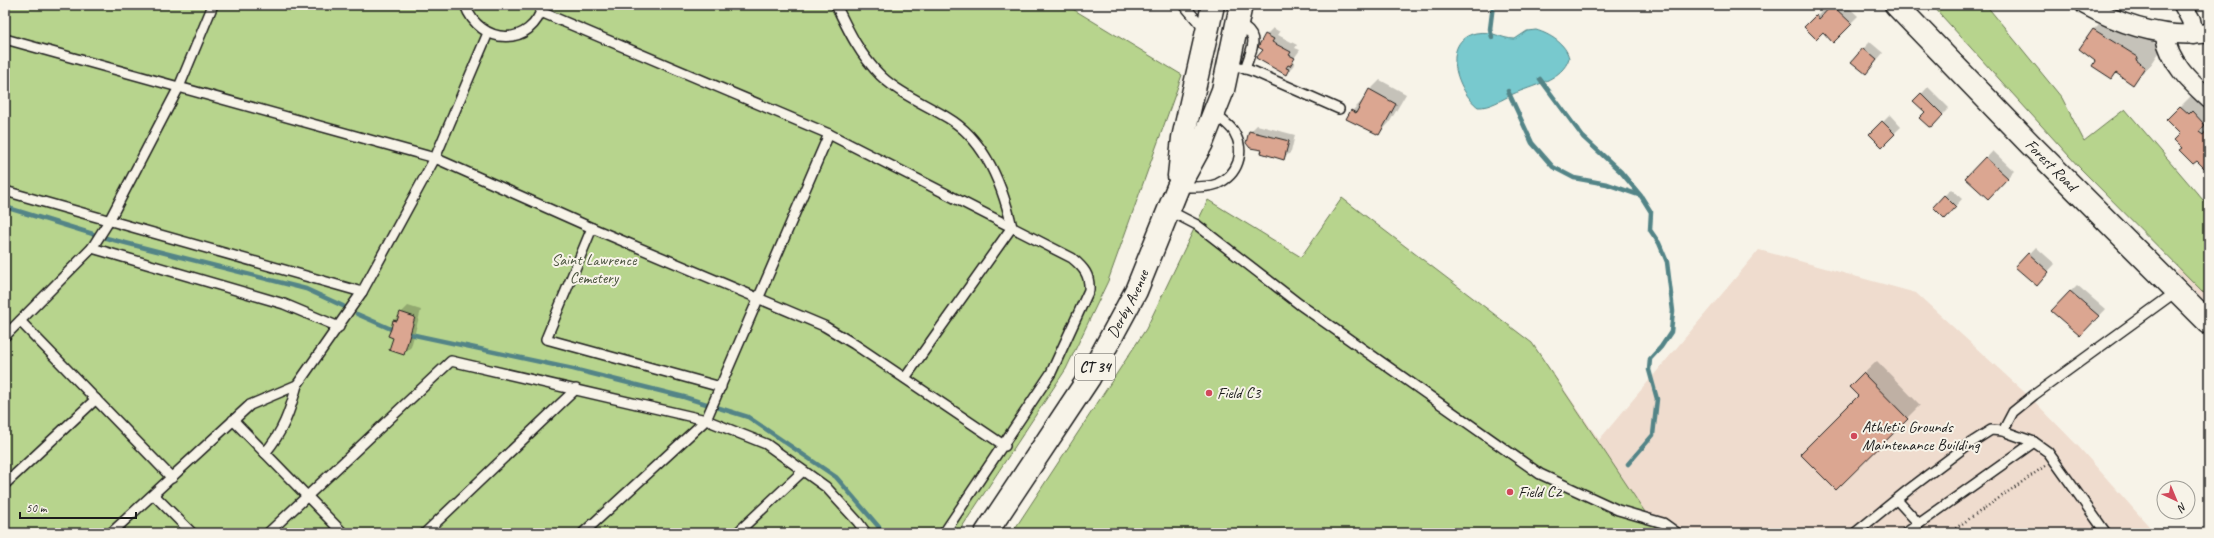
<svg xmlns="http://www.w3.org/2000/svg" width="2214" height="538" font-family="Caveat,sans-serif">
  <style>
    .built { fill: #efdcce }
    .green { fill: #b7d48d; stroke: #6a7854 }
    .water { fill: #78c9ce; stroke: #538487 }
    .shadow { fill: #0003 }
    .lines { fill: none; stroke-linecap: round; stroke-linejoin: round }
    .stream { stroke: #538487; stroke-width: 4.5 }
    .building { fill: #dba691; stroke: #1c1c1c }
    .lane-casing { stroke: #1c1c1c; stroke-width: 12 }
    .street-casing { stroke: #1c1c1c; stroke-width: 21 }
    .secondary-casing { stroke: #1c1c1c; stroke-width: 25 }
    .highway-casing { stroke: #1c1c1c; stroke-width: 25 }
    .path { stroke: #1c1c1c; stroke-width: 2.5; stroke-dasharray: 1 3; stroke-linecap: butt }
    .lane { stroke: #f7f3e8; stroke-width: 9 }
    .street { stroke: #f7f3e8; stroke-width: 18 }
    .secondary { stroke: #f7f3e8; stroke-width: 22 }
    .highway { stroke: #f7f3e8; stroke-width: 22 }
    .poi-dot { fill: #d1495b; stroke: #f7f3e8; stroke-width: 1.5 }
    .labels { text-anchor: middle; dominant-baseline: central; stroke-width: 4; stroke-linejoin: round; paint-order: stroke }
    .shield { fill: #f7f3e8; stroke: #5e5c59; stroke-width: 1 }
    .shield-label { font-size: 15px; font-weight: bold; fill: #1c1c1c }
    .street-label { font-size: 16px; fill: #1c1c1c; stroke: #f7f3e8 }
    .park-label { font-size: 16px; fill: #4a533e; stroke: #f7f3e8 }
    .poi-label { font-size: 16px; fill: #1c1c1c; stroke: #f7f3e8; text-anchor: start }
  </style>
  <rect width="100%" height="100%" fill="#f7f3e8"/>
  <filter id="ink" filterUnits="userSpaceOnUse"><feTurbulence type="fractalNoise" baseFrequency=".025" numOctaves="2"/><feDisplacementMap in="SourceGraphic" scale="8" xChannelSelector="R" yChannelSelector="G"/><feConvolveMatrix kernelMatrix="1 2 1 2 8 2 1 2 1" color-interpolation-filters="sRGB"/></filter>
  <g filter="url(#ink)">
    <g class="built">
      <polygon points="1342,198 1532,343 1599,440 1759,250 1916,293 2033,400 2077,445 2155,533 1012,533 1146,329 1208,200 1301,257"/>
      <polygon points="2209,247 2209,305 2176,271"/>
    </g>
    <g class="green">
      <polygon points="5,5 1066,5 1182,75 1108,281 1066,369 958,533 5,533"/>
      <polygon points="1932,5 1986,5 2062,98 2084,141 2125,109 2209,207 2209,298 2079,167"/>
      <polygon points="1342,198 1532,343 1659,533 1012,533 1146,329 1208,200 1301,257"/>
    </g>
    <path class="water" d="M1536 30C1550 34 1566 44 1569 58 1563 80 1531 86 1513 94 1503 99 1489 108 1478 107 1458 92 1439 41 1476 33 1493 30 1500 39 1515 39L1527 31Z"/>
    <g class="shadow">
      <polygon points="1834,5 1846,5 1858,16 1833,41 1823,31 1806,27 1823,9 1827,12"/>
      <polygon points="2112,11 2155,38 2153,42 2162,48 2151,65 2133,83 2117,73 2112,78 2097,60 2080,49 2094,29"/>
      <polygon points="1273,28 1280,32 1278,35 1297,45 1295,48 1300,50 1292,61 1295,62 1293,66 1286,73 1264,50 1266,35"/>
      <polygon points="1870,42 1883,53 1872,66 1863,49"/>
      <polygon points="1380,80 1406,94 1389,123 1379,134 1352,111 1362,101 1363,102 1370,90"/>
      <polygon points="1928,87 1949,108 1932,125 1926,112 1915,101"/>
      <polygon points="2199,88 2209,96 2209,164 2197,159 2183,147 2181,134 2167,120"/>
      <polygon points="1890,115 1901,127 1882,145 1871,134"/>
      <polygon points="1257,125 1295,135 1291,152 1284,158 1263,150 1250,132"/>
      <polygon points="1993,151 2014,171 1994,191 1967,178"/>
      <polygon points="1951,189 1962,199 1945,217 1944,196"/>
      <polygon points="2036,247 2055,264 2043,277 2017,267"/>
      <polygon points="2077,285 2105,309 2087,328 2070,292"/>
      <polygon points="408,306 421,310 411,347 404,353 394,337 390,336 394,320"/>
      <polygon points="1877,361 1920,405 1836,489 1859,396 1850,387"/>
    </g>
    <g class="lines">
      <g class="stream">
        <polyline points="1492,37 1490,29 1493,5"/>
        <polyline points="1540,79 1583,137 1621,172 1641,196 1651,212 1650,230 1659,243 1667,262 1673,311 1671,332 1661,347 1650,359 1649,370 1657,399 1653,435 1628,464"/>
        <polyline points="1508,91 1532,143 1553,167 1574,178 1607,184 1639,195"/>
        <polyline points="5,207 93,234"/>
        <polyline points="106,238 306,289 343,306"/>
        <polyline points="357,314 391,329"/>
        <polyline points="410,334 573,369 684,397 748,417 836,477 884,533"/>
      </g>
    </g>
    <g class="building">
      <polygon points="1832,5 1852,24 1833,43 1823,32 1816,39 1804,27 1816,15 1819,19"/>
      <polygon points="2093,29 2138,57 2136,60 2145,67 2133,85 2116,73 2112,79 2092,66 2095,61 2079,49"/>
      <polygon points="1265,34 1274,39 1272,42 1291,52 1289,55 1295,58 1290,66 1288,65 1286,68 1289,69 1286,75 1256,58 1263,50 1258,47"/>
      <polygon points="1863,48 1877,60 1866,74 1851,62"/>
      <polygon points="1369,89 1396,104 1379,135 1346,119 1351,110 1356,113"/>
      <polygon points="1921,93 1943,115 1933,126 1929,127 1919,118 1925,112 1913,101"/>
      <polygon points="2180,106 2189,114 2192,111 2205,125 2199,132 2203,135 2207,130 2209,132 2209,165 2204,168 2197,161 2193,164 2179,150 2182,148 2174,140 2180,134 2166,120"/>
      <polygon points="1882,121 1895,134 1882,147 1869,134"/>
      <polygon points="1249,131 1289,141 1284,160 1261,153 1262,150 1250,148 1246,143"/>
      <polygon points="1985,157 2008,178 1988,199 1965,178"/>
      <polygon points="1944,195 1956,207 1945,219 1933,207"/>
      <polygon points="2028,253 2049,272 2037,286 2015,267"/>
      <polygon points="2070,291 2099,316 2080,336 2051,311"/>
      <polygon points="400,312 415,317 404,355 389,350 393,338 388,336 391,329 393,320 397,321"/>
      <polygon points="1863,373 1908,419 1836,490 1800,454 1858,396 1849,387"/>
    </g>
    <g class="lines">
      <g class="lane-casing">
        <g id="lane">
          <path d="M465 5C480 46 532 48 543 5"/>
          <path d="M836 5C849 32 860 55 881 76 900 94 927 105 948 118 985 140 1003 187 1012 227L905 378"/>
          <polyline points="1184,5 1205,30"/>
          <path d="M541 12 829 134 1072 258C1084 268 1090 275 1089 290L1051 373 944 533"/>
          <path d="M1237 23C1262 36 1252 46 1245 69"/>
          <polyline points="5,39 435,158 592,228 824,326 854,344 1005,446"/>
          <polyline points="1228,63 1255,72 1339,109"/>
          <path d="M1180 187C1190 187 1207 188 1217 184 1238 175 1246 152 1234 132 1230 125 1220 119 1214 113"/>
          <polyline points="5,191 362,292"/>
          <polyline points="1170,211 1197,225 1299,304 1540,474 1618,510 1663,523 1677,533"/>
          <polyline points="592,228 546,339 721,387"/>
          <polyline points="92,248 284,304 339,327"/>
          <polyline points="20,321 172,478"/>
          <polyline points="5,336 92,248 109,221 179,87 213,5"/>
          <polyline points="233,420 343,533"/>
          <polyline points="2003,431 2013,412 2034,395 2177,291"/>
          <path d="M265 453C283 432 290 411 297 385"/>
          <polyline points="5,484 96,399"/>
          <polyline points="154,495 192,533"/>
          <polyline points="1897,500 1919,524"/>
          <polyline points="111,533 250,405 297,385 362,292 435,158 488,33"/>
          <polyline points="268,533 451,361 706,420 766,444 826,487 858,522 866,533"/>
          <polyline points="425,533 576,389"/>
          <polyline points="583,533 706,420 829,134"/>
          <polyline points="737,533 803,471"/>
          <polyline points="1855,533 1908,490 1969,444 1991,430 2003,431 2034,442 2048,452 2106,533"/>
          <polyline points="1906,533 2034,442"/>
        </g>
      </g>
      <g class="street-casing">
        <g id="street">
          <path d="M2085 5C2123 26 2165 39 2209 33"/>
          <polyline points="2183,5 2191,20 2194,35"/>
          <path d="M2164 34C2171 64 2187 79 2209 99"/>
        </g>
      </g>
      <g class="secondary-casing">
        <g id="secondary">
          <path id="s1" d="M1896 5 2030 144 2209 323"/>
        </g>
      </g>
      <g class="highway-casing">
        <g id="highway">
          <polyline points="1179,176 1183,138 1213,5"/>
          <path id="s2" d="M986 533 1089 378 1136 291 1178 187 1202 143 1223 90 1241 5"/>
        </g>
      </g>
      <polyline class="path" points="1949,533 2045,466"/>
      <use href="#lane" class="lane"/>
      <use href="#street" class="street"/>
      <use href="#secondary" class="secondary"/>
      <use href="#highway" class="highway"/>
    </g>
  </g>
  <g class="poi-dot">
    <circle cx="1209" cy="393" r="4"/>
    <circle cx="1854" cy="436" r="4"/>
    <circle cx="1510" cy="492" r="4"/>
  </g>
  <g class="labels">
    <rect class="shield" x="1075" y="354" width="40" height="26" rx="3"/>
    <g class="shield-label">
      <text x="1095" y="367">CT 34</text>
    </g>
    <g class="street-label">
      <text stroke="none"><textPath href="#s1" startOffset="223">Forest Road</textPath></text>
      <text stroke="none"><textPath href="#s2" startOffset="270">Derby Avenue</textPath></text>
    </g>
    <g class="park-label">
      <text x="594" y="260">Saint Lawrence<tspan x="594" dy="18">Cemetery</tspan></text>
    </g>
    <g class="poi-label">
      <text x="1217" y="393">Field C3</text>
      <text x="1862" y="427">Athletic Grounds<tspan x="1862" dy="18">Maintenance Building</tspan></text>
      <text x="1518" y="492">Field C2</text>
    </g>
  </g>
  <rect width="2214" height="538" fill="none" stroke="#f7f3e8" stroke-width="20"/>
  <rect x="10" y="10" width="2194" height="518" fill="none" stroke="#1c1c1c" stroke-width="1.5" filter="url(#ink)"/>
  <g transform="translate(2176 500) rotate(136)"><circle r="19" fill="#f7f3e8" stroke="#9f9d96"/>
  <path d="M0-3L7 15L0 10L-7 15Z" fill="#d1495b"/>
  <text y="-6" font-size="11" font-weight="bold" text-anchor="middle" fill="#1c1c1c">N</text>
  </g>
  <path d="M20 512v6h116v-6" fill="none" stroke="#1c1c1c" stroke-width="2"/>
  <text x="26" y="512" font-size="12" fill="#1c1c1c" stroke="#f7f3e8" stroke-width="3" paint-order="stroke">50 m</text>
</svg>
